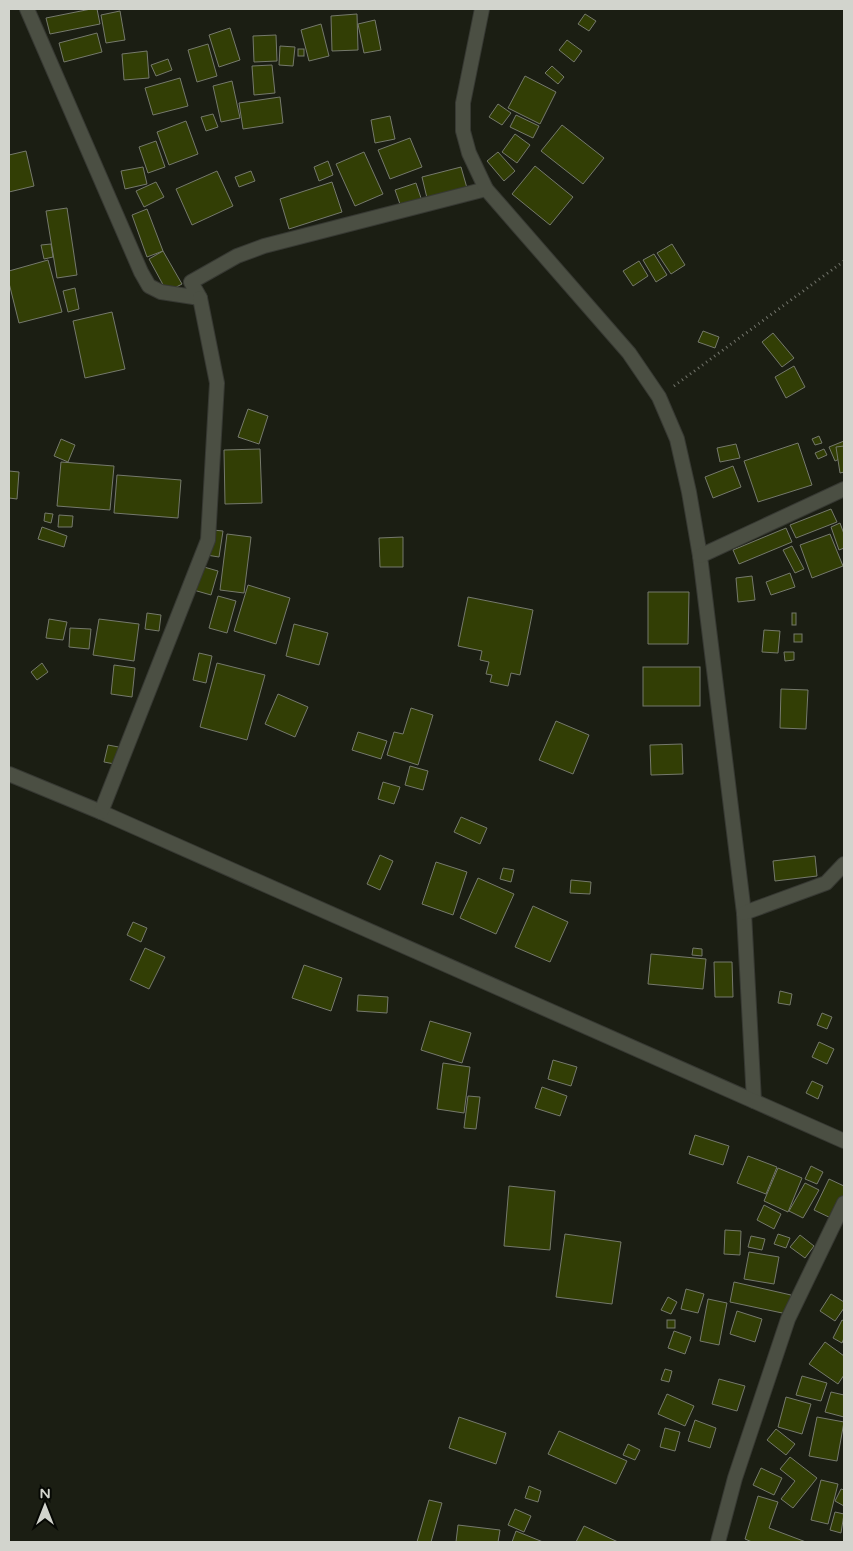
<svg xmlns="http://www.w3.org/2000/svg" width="853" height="1551" font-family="'Varela Round',sans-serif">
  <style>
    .building { fill: #323e05; stroke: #75796c }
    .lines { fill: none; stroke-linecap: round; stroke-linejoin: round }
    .minor-casing { stroke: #373933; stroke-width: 16 }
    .path { stroke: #75776e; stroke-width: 3; stroke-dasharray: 1 4; stroke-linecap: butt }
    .minor { stroke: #4b4f43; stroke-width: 14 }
  </style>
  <rect width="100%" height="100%" fill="#1b1e13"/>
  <g class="building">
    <polygon points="91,9 97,9 100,24 50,34 46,18"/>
    <polygon points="120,11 125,40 106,43 101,15"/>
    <polygon points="357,14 358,50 332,51 331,16"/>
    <polygon points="585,14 596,21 589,31 578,24"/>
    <polygon points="375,20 381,50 364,53 358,24"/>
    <polygon points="321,24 329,56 309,61 301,30"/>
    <polygon points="230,28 240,60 219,67 209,35"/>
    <polygon points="97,33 102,52 64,62 59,43"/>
    <polygon points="276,35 277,61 254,62 253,36"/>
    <polygon points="567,40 582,51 574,62 559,50"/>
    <polygon points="208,44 217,76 197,82 188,50"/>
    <polygon points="280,46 295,47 293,66 279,65"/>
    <rect x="298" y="49" width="6" height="7"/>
    <polygon points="147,51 149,78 124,80 122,54"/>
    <polygon points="168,59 172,70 156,76 151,65"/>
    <polygon points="272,65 275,93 254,95 252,66"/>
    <polygon points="552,66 564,77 558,84 545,73"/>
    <polygon points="525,76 556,92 540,124 508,108"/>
    <polygon points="180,78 188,106 153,115 145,88"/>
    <polygon points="232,81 240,118 221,122 213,86"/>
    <polygon points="280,97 283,123 243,129 239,103"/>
    <polygon points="498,104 511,113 502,125 489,117"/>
    <polygon points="213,114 218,127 206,131 201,117"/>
    <polygon points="516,115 539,126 533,138 510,127"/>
    <polygon points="390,116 395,139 375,143 371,120"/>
    <polygon points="186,121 198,154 169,165 157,132"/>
    <polygon points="562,125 604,158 583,184 541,151"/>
    <polygon points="515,134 530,145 517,163 502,152"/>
    <polygon points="410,138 422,167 390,179 378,150"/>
    <polygon points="156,141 165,167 148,173 139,147"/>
    <polygon points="26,151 34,186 9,192 9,155"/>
    <polygon points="364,152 383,194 355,206 336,164"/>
    <polygon points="498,152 515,171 504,181 487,161"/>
    <polygon points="328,161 333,175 319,181 314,167"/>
    <polygon points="535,166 573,197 550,225 512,194"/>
    <polygon points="143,167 147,184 125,189 121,171"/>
    <polygon points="461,167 467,188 427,198 422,177"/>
    <polygon points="217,171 233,206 192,225 176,189"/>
    <polygon points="251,171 255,181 239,187 235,177"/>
    <polygon points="156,182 164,197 144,207 136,191"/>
    <polygon points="332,182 342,212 289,229 280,199"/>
    <polygon points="416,183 422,201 401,207 395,190"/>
    <polygon points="67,208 77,275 57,278 46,211"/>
    <polygon points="147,209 163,251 147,257 132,215"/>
    <polygon points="51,244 53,257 44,259 41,245"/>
    <polygon points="672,244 685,265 671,274 657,253"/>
    <polygon points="163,251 182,284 167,292 149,259"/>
    <polygon points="654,254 667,275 656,282 643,260"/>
    <polygon points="48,260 62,312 19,323 9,283 9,271"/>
    <polygon points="639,261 648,276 633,286 623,271"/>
    <polygon points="75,288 79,309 68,312 63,291"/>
    <polygon points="112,312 125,369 85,378 73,321"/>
    <polygon points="703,331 719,337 715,348 698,342"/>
    <polygon points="773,333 794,358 782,367 762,342"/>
    <polygon points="794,366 805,387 786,398 775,377"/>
    <polygon points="248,409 268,416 259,444 238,437"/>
    <polygon points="819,436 822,443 815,445 812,439"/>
    <polygon points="61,439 75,445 68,462 54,456"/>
    <polygon points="844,441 844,457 835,461 829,447"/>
    <polygon points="798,443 812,485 758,502 744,461"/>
    <polygon points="736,444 740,458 720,462 717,448"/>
    <polygon points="844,446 844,472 840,473 836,447"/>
    <polygon points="260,449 262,503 225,504 224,450"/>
    <polygon points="824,449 827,455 818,459 815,453"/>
    <polygon points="61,462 114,466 110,510 57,506"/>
    <polygon points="733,466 741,487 713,498 705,477"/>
    <polygon points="9,471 19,472 17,499 9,498"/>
    <polygon points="117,475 181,480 178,518 114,513"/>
    <polygon points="831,509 837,522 796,538 790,525"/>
    <polygon points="45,513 53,514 51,523 44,521"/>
    <polygon points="59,515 73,516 72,527 58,527"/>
    <polygon points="840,523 844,534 844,548 839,550 831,527"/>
    <polygon points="42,527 67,536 64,547 38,539"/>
    <polygon points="786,528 792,542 739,564 733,550"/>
    <polygon points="203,529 223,531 219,557 200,554"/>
    <polygon points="227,534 251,537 244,593 220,590"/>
    <polygon points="830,534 843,566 812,578 800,545"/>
    <polygon points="403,537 403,567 380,567 379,538"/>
    <polygon points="792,546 804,569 795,573 783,550"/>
    <polygon points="197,565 218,571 211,595 190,589"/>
    <polygon points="790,573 795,587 771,595 766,582"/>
    <polygon points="752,576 755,600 738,602 736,578"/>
    <polygon points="248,585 290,598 276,644 234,631"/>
    <polygon points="648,592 689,592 688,644 648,644"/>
    <polygon points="218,596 236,601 227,633 209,628"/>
    <polygon points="468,597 533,610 520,675 511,673 508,686 490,682 492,675 486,674 489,662 480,660 482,651 458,646"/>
    <polygon points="147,613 161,615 159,631 145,629"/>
    <rect x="792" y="613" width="4" height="12"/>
    <polygon points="49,619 67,622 63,640 46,638"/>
    <polygon points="99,619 139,624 134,661 93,655"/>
    <polygon points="294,624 328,633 319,665 286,656"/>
    <polygon points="70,628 91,629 89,649 69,647"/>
    <polygon points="764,630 780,631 778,653 762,652"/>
    <rect x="794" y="634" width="8" height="8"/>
    <polygon points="784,652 794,652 794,660 785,661"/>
    <polygon points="199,653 212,656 206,683 193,680"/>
    <polygon points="42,663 48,672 37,680 31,672"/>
    <polygon points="217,663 265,675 247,740 200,727"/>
    <polygon points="114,665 135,668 132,697 111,694"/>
    <rect x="643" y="667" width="57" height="39"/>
    <polygon points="781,689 808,690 806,729 780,728"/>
    <polygon points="278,694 308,707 295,737 265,724"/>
    <polygon points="411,708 433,715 418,765 387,755 394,732 403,734"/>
    <polygon points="556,721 589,735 573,774 539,760"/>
    <polygon points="358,732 387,741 381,759 352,750"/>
    <polygon points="682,744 683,774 651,775 650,745"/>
    <polygon points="108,745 124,748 120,765 104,762"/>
    <polygon points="410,766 428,771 423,790 405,785"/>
    <polygon points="383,782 400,787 394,804 378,799"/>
    <polygon points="461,817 487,828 480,844 454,832"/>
    <polygon points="380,855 393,861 380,890 367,884"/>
    <polygon points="815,856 817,876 775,881 773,861"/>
    <polygon points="436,862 467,872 453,915 422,904"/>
    <polygon points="503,868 514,870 511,882 500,879"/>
    <polygon points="478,878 514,894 496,934 460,918"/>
    <polygon points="571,880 591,882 590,894 570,893"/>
    <polygon points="533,906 568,922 550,962 515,947"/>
    <polygon points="133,922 147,928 141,942 127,935"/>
    <polygon points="145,948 165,957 149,989 130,980"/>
    <polygon points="693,948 702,949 702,956 692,955"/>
    <polygon points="651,954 706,959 703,989 648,984"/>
    <polygon points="714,962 732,962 733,997 715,997"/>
    <polygon points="304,965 342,978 331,1011 292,998"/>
    <polygon points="780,991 792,994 790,1005 778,1003"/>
    <polygon points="358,995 388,997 387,1013 357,1011"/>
    <polygon points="822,1013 832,1017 827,1029 817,1025"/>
    <polygon points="430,1021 471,1033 462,1063 421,1050"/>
    <polygon points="819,1042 834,1049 827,1064 812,1057"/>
    <polygon points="553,1060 577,1067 571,1086 548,1079"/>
    <polygon points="443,1063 470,1067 464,1113 437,1109"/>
    <polygon points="812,1081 823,1086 818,1099 806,1093"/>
    <polygon points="542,1087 567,1096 560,1116 535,1108"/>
    <polygon points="468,1096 480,1097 476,1129 464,1128"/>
    <polygon points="695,1135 729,1146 723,1165 689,1154"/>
    <polygon points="748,1156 777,1167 766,1194 737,1183"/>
    <polygon points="811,1166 823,1172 817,1184 805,1179"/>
    <polygon points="778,1168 802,1178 788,1212 764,1201"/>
    <polygon points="829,1179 844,1186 844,1196 833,1219 814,1210"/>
    <polygon points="805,1183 819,1190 803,1218 789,1211"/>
    <polygon points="509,1186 555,1191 550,1250 504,1246"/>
    <polygon points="764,1205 781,1214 774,1229 757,1220"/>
    <polygon points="725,1230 741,1231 740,1255 724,1254"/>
    <polygon points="565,1234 621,1242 612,1304 556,1297"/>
    <polygon points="778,1234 790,1238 786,1248 774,1244"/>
    <polygon points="800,1235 814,1246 805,1258 790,1247"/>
    <polygon points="751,1236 765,1239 762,1250 748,1247"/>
    <polygon points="749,1252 779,1257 774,1284 744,1279"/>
    <polygon points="734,1282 791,1295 787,1314 730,1302"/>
    <polygon points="686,1289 704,1294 698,1313 681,1309"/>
    <polygon points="831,1294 844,1302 844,1308 835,1321 820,1311"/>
    <polygon points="668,1297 677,1302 671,1314 661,1310"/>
    <polygon points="708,1299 727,1303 719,1345 700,1341"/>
    <polygon points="737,1311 762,1319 755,1342 730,1334"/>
    <rect x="667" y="1320" width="8" height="8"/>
    <polygon points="842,1320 844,1321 844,1338 842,1343 833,1338"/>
    <polygon points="674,1331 691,1337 685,1354 668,1348"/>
    <polygon points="825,1342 844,1356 844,1375 838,1384 809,1364"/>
    <polygon points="665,1369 672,1371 669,1382 661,1380"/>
    <polygon points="802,1376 827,1383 821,1401 796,1395"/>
    <polygon points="719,1379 745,1386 737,1411 712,1404"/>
    <polygon points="831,1392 844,1395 844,1417 825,1412"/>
    <polygon points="667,1394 694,1406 685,1426 658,1414"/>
    <polygon points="786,1397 811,1404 802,1434 778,1427"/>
    <polygon points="459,1417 506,1433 496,1464 449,1448"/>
    <polygon points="817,1417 844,1422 837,1461 809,1456"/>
    <polygon points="695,1420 716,1428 710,1448 688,1441"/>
    <polygon points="665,1428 680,1432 675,1451 660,1447"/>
    <polygon points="776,1429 795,1444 786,1455 767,1440"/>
    <polygon points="559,1431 627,1461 616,1484 548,1454"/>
    <polygon points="628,1444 640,1450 635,1460 623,1455"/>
    <polygon points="790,1457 817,1478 793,1508 781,1499 795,1481 780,1469"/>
    <polygon points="761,1468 782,1478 774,1495 753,1485"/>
    <polygon points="821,1480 838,1484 828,1524 811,1520"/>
    <polygon points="529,1486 541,1491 538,1502 525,1498"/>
    <polygon points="841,1489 844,1490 844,1506 835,1501"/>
    <polygon points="758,1496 778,1502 769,1528 806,1542 752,1542 745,1539"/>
    <polygon points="429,1500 442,1503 431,1542 417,1542"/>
    <polygon points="515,1509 531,1516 524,1532 508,1525"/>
    <polygon points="835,1512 844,1514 841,1533 830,1530"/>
    <polygon points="458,1525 500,1530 498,1542 456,1542"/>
    <polygon points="584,1526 618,1542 576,1542"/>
    <polygon points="516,1531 543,1542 512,1542"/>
  </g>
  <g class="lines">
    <g class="minor-casing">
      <g id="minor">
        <polyline points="27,9 141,272 149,286 161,292 200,298 191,282 237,256 264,246 486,189"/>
        <polyline points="482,9 463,103 463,131 469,153 486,189 629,353 659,397 677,439 689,492 700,556 744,913 754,1101"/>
        <polyline points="700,556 844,489"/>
        <polyline points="9,774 101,812 844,1141"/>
        <polyline points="101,812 208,540 217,383 200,298"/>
        <polyline points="744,913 826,883 844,864"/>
        <polyline points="718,1542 735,1478 788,1319 844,1203"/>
      </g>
    </g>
    <polyline class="path" points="674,386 844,261"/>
    <use href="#minor" class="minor"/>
  </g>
  <rect width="853" height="1551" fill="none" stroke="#d2d4cd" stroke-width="20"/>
  <g transform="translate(45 1506)" stroke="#060804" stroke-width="4" paint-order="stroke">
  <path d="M0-4L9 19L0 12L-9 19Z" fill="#d2d4cd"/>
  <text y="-8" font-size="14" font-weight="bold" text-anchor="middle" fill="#d2d4cd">N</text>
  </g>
</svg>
